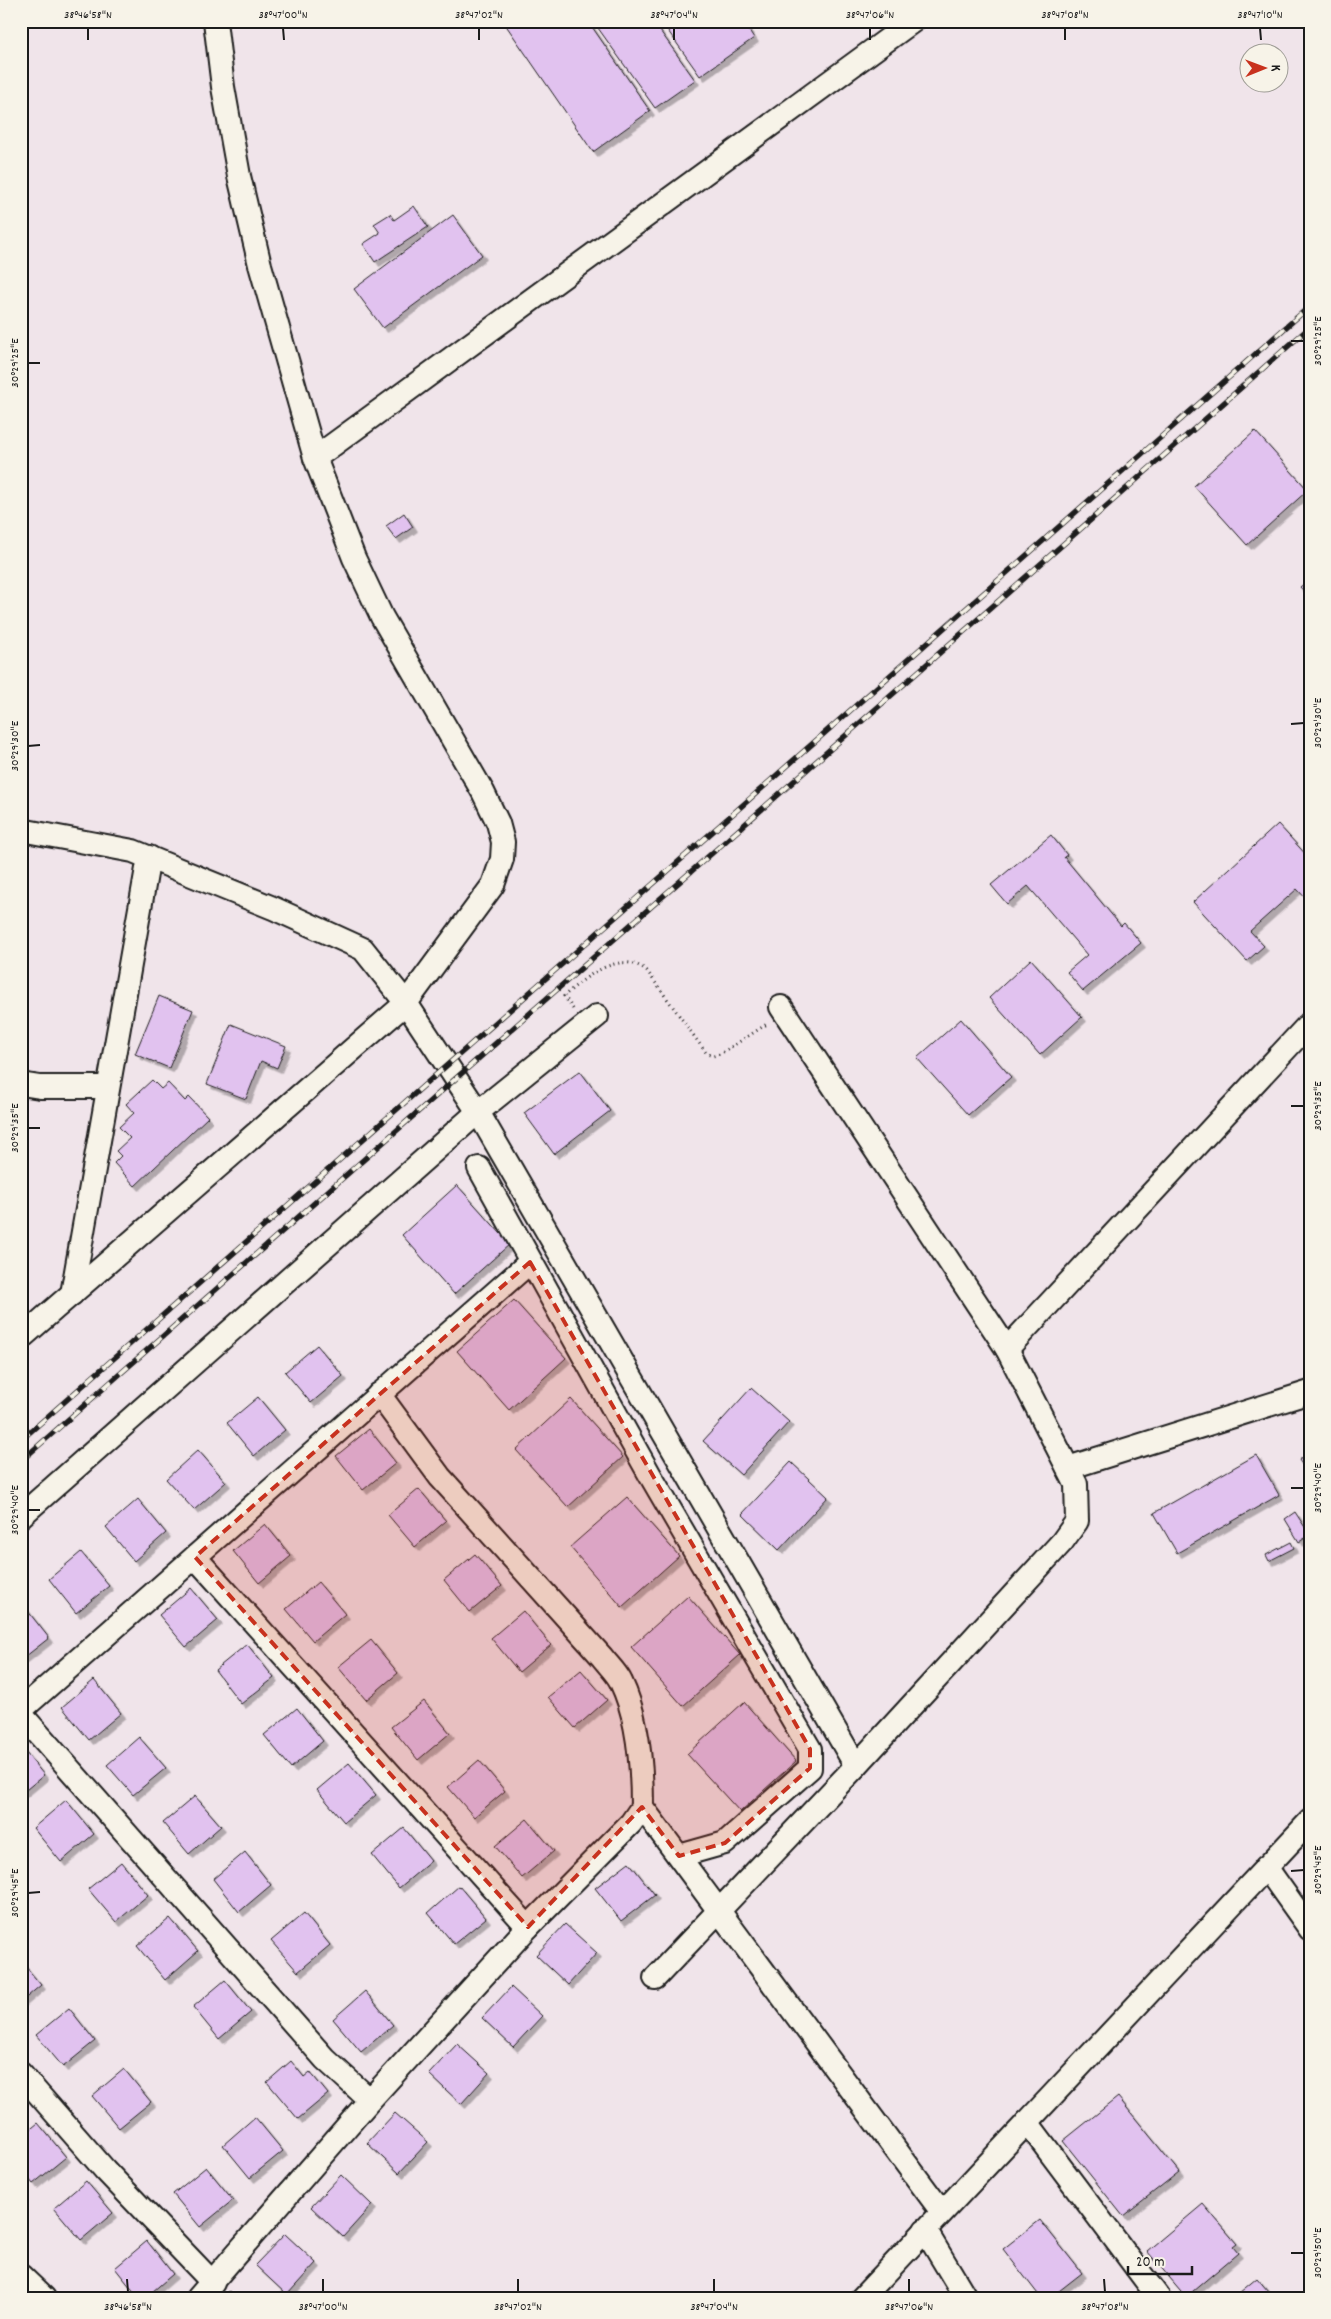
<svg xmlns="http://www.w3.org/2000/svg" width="1331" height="2319" font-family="Dekko,sans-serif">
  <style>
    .building { fill: #e1c2ef; stroke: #1c1c1c; filter: url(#shadow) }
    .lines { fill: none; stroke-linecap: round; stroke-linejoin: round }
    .minor-casing { stroke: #1c1c1c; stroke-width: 26 }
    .path { stroke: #1c1c1c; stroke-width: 3; stroke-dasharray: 1 4; stroke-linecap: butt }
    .minor { stroke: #f7f3e8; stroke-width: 22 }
    .rail-casing { stroke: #1c1c1c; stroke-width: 5.5 }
    .rail { stroke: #f7f3e8; stroke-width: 4; stroke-dasharray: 11; stroke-linecap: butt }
    .marked { fill: #c8321e; fill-opacity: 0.2; stroke: #c8321e; stroke-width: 4; stroke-dasharray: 10 6; stroke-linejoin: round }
    .ticks { fill: none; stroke: #1c1c1c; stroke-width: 2 }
    .neatline { fill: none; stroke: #1c1c1c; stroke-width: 2 }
    .ticks-label { font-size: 12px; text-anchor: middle; fill: #1c1c1c }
  </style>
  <defs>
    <filter id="shadow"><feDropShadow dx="4.5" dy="4.5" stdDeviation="0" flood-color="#0004"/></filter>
  </defs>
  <rect width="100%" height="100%" fill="#f0e4ea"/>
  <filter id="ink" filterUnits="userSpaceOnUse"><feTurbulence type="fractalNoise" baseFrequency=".02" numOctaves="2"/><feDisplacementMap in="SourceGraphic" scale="10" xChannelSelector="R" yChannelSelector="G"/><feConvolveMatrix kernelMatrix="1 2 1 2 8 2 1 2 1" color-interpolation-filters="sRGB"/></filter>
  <g filter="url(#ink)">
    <g class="building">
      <polygon points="503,21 588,21 650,111 593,152"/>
      <polygon points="593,21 653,21 695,80 655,108"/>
      <polygon points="661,21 743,21 754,38 700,76"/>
      <polygon points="414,206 428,227 375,262 363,244 380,233 374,224 390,214 394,220"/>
      <polygon points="453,215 482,255 383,328 354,289"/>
      <polygon points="1255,431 1308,490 1247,545 1194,486"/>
      <polygon points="404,513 413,527 396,539 386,526"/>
      <polygon points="1310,579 1310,598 1300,587"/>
      <polygon points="1278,824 1310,859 1310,903 1297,889 1250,931 1264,946 1247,961 1193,902"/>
      <polygon points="1051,835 1067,855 1064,857 1121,926 1124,923 1141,943 1083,991 1067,972 1087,955 1028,886 1007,904 991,885"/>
      <polygon points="1031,959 1082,1017 1040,1055 989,998"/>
      <polygon points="159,996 193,1010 169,1068 135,1054"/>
      <polygon points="961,1019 1011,1077 968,1115 917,1058"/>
      <polygon points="231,1024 286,1046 277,1068 261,1061 246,1099 207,1084"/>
      <polygon points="580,1071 610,1111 554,1154 524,1113"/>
      <polygon points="152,1080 161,1089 168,1083 185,1101 189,1097 208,1117 135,1186 114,1163 121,1156 116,1151 130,1138 119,1127 134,1113 126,1104"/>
      <polygon points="457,1185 510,1244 454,1294 402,1235"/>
      <polygon points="514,1300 566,1358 509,1410 457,1351"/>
      <polygon points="317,1345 343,1376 311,1403 285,1372"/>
      <polygon points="751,1388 789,1422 741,1475 703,1441"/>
      <polygon points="258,1397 285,1430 254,1456 227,1423"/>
      <polygon points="571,1399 623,1457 568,1507 516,1450"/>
      <polygon points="369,1429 396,1463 363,1490 336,1456"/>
      <polygon points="198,1450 226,1482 194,1510 166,1479"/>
      <polygon points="1310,1453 1310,1476 1299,1460"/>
      <polygon points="1256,1455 1279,1495 1177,1553 1154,1513"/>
      <polygon points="791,1462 828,1497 779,1550 742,1514"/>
      <polygon points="419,1489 446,1521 415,1547 388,1515"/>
      <polygon points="627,1497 679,1556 622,1607 570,1547"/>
      <polygon points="138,1499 166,1533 134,1561 106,1527"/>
      <polygon points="1295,1512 1310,1535 1299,1542 1285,1519"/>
      <polygon points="265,1524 291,1556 259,1583 233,1551"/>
      <polygon points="1291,1542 1294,1548 1269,1561 1266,1555"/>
      <polygon points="81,1552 109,1586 76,1613 49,1579"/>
      <polygon points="475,1554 502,1586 470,1612 444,1580"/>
      <polygon points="318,1582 345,1614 313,1641 286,1609"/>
      <polygon points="191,1588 218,1620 186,1647 159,1615"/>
      <polygon points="688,1596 740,1655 683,1706 631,1647"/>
      <polygon points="23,1605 49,1638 21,1660 21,1606"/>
      <polygon points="523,1611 551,1645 519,1672 491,1638"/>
      <polygon points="371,1640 398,1673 366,1700 338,1667"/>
      <polygon points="247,1644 274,1678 241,1704 215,1670"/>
      <polygon points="581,1670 607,1700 575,1728 548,1697"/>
      <polygon points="94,1680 121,1713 89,1740 62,1707"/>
      <polygon points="424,1701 450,1733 418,1760 391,1727"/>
      <polygon points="744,1702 796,1761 740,1812 687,1754"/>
      <polygon points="297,1708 323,1741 291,1768 264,1735"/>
      <polygon points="139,1737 166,1768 133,1795 107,1765"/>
      <polygon points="21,1747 44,1775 21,1794"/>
      <polygon points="479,1760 505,1791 474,1817 448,1787"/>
      <polygon points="349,1763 376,1795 344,1822 317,1790"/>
      <polygon points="195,1796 221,1826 189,1854 163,1823"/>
      <polygon points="66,1800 94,1834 61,1862 33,1828"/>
      <polygon points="527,1819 554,1851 522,1878 495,1846"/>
      <polygon points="404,1828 431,1861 399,1888 372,1855"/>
      <polygon points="245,1852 271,1885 239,1912 213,1879"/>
      <polygon points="121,1862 148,1895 116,1922 88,1889"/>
      <polygon points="629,1862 655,1895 621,1921 595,1888"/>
      <polygon points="459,1886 486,1918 454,1944 428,1913"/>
      <polygon points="304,1913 330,1945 298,1972 271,1941"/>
      <polygon points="170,1918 198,1951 165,1980 137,1946"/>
      <polygon points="565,1924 597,1953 568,1985 536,1955"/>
      <polygon points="21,1961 41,1985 21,2002"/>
      <polygon points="225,1980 251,2012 219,2039 193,2007"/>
      <polygon points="511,1987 542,2016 513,2047 482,2018"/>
      <polygon points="365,1991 393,2025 361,2052 333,2019"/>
      <polygon points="69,2008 95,2041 63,2067 36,2035"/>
      <polygon points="457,2044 489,2073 461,2104 429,2074"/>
      <polygon points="291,2061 304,2077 310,2072 328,2094 298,2119 267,2082"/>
      <polygon points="124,2069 151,2102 119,2128 92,2096"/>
      <polygon points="1118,2097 1179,2172 1123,2216 1063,2141"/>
      <polygon points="395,2113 428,2142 399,2173 367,2143"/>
      <polygon points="255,2117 283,2151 250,2178 223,2145"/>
      <polygon points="38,2123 66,2157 33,2184 21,2169 21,2137"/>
      <polygon points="206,2167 233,2200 200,2227 173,2194"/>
      <polygon points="341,2175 372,2205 343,2237 311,2207"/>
      <polygon points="86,2181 113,2213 81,2240 54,2208"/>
      <polygon points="1203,2204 1237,2244 1233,2247 1238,2253 1186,2297 1147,2251"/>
      <polygon points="1040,2220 1082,2273 1050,2298 1041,2298 1003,2249"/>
      <polygon points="285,2234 316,2263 287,2295 255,2265"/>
      <polygon points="147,2241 173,2274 145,2298 139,2298 115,2268"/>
      <polygon points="1257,2278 1274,2298 1233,2298"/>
      <polygon points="229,2291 237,2298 223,2298"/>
    </g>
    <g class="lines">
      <g class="minor-casing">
        <g id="minor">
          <polyline points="315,458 913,21"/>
          <polyline points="21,830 133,851 273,908 363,949 406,1003 478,1112 856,1766"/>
          <polyline points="21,1084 40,1087 108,1087"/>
          <polyline points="479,1168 650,1475 810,1749 810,1768 725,1843 679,1856"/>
          <polyline points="72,1294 149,857"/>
          <polyline points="21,1338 406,1003 493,885 502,859 503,842 498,823 483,792 382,617 354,558 315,458 260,265 239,176 223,87 215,21"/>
          <polyline points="1007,1349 1310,1023"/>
          <path d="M379 1394 440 1477 602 1657C608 1665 617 1673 621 1682 638 1717 642 1769 642 1807L942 2212"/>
          <polyline points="1068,1468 1310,1392"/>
          <polyline points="21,1516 478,1112 597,1016"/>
          <polyline points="195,1557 528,1927"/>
          <polyline points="21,1710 530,1262"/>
          <polyline points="21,1714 325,2059 370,2100"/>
          <polyline points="1266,1867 1310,1929"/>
          <polyline points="655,1978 856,1766 1062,1542 1077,1521 1076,1484 1007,1349 781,1007"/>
          <polyline points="21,2074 105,2170 213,2283"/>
          <polyline points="1027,2122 1159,2298"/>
          <polyline points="925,2230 966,2298"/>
          <polyline points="21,2276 44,2298"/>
          <polyline points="198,2298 370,2100 528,1927 631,1823 642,1807"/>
          <polyline points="862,2298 1310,1821"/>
        </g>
      </g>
      <path class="path" d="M573 1009 564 996C584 978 620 948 647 971L707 1054 713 1056 720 1054 767 1024"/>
      <use href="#minor" class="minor"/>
      <g class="rail-casing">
        <g id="rail">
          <polyline points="21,1440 1310,306"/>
          <polyline points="21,1461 1310,327"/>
        </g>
      </g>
      <use href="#rail" class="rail"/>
    </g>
  </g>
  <path class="marked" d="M530 1262 810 1749V1768L725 1843 679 1856 642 1807 528 1927 195 1557Z"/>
  <path class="ticks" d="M88 28V40M283 28 284 40M479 28V40M674 28V40M870 28V40M1065 28V40M1260 28 1261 40M1291 341H1304M28 363H40M1291 724 1304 723M28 746 40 745M1291 1106H1304M28 1128H40M1291 1488H1304M28 1510H40M1291 1871 1304 1870M28 1893 40 1892M1291 2253H1304M127 2279 128 2292M323 2279V2292M518 2279V2292M714 2279V2292M909 2279V2292M1104 2279 1105 2292"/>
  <rect width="1331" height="2319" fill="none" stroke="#f7f3e8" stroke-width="55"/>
  <g transform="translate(1264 68) rotate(89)"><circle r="24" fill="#f7f3e8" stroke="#9f9d96"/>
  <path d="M0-4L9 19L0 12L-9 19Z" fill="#c8321e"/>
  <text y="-8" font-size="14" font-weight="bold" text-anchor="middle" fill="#1c1c1c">K</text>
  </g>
  <path d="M1128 2266v8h64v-8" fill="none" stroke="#1c1c1c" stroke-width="2.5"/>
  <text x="1136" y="2266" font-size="15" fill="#1c1c1c" stroke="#f7f3e8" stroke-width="4" paint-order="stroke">20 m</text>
  <rect x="28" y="28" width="1276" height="2264" class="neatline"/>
  <g class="ticks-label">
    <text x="88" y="18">38°46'58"N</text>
    <text x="283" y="18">38°47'00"N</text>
    <text x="479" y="18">38°47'02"N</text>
    <text x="674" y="18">38°47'04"N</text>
    <text x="870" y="18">38°47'06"N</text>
    <text x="1065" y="18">38°47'08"N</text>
    <text x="1260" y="18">38°47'10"N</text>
    <text transform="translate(1317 341) rotate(-90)" y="4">30°29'25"E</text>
    <text transform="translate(14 363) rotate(-90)" y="4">30°29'25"E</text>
    <text transform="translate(1317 723) rotate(-90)" y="4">30°29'30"E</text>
    <text transform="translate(14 746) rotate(-90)" y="4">30°29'30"E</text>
    <text transform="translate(1317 1106) rotate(-90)" y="4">30°29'35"E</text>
    <text transform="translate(14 1128) rotate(-90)" y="4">30°29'35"E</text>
    <text transform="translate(1317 1488) rotate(-90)" y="4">30°29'40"E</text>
    <text transform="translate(14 1510) rotate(-90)" y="4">30°29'40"E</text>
    <text transform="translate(1317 1870) rotate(-90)" y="4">30°29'45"E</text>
    <text transform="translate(14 1893) rotate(-90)" y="4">30°29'45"E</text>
    <text transform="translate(1317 2253) rotate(-90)" y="4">30°29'50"E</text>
    <text x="128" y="2310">38°46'58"N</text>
    <text x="323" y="2310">38°47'00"N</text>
    <text x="518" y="2310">38°47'02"N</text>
    <text x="714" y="2310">38°47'04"N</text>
    <text x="909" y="2310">38°47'06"N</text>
    <text x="1105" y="2310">38°47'08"N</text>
  </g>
</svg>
